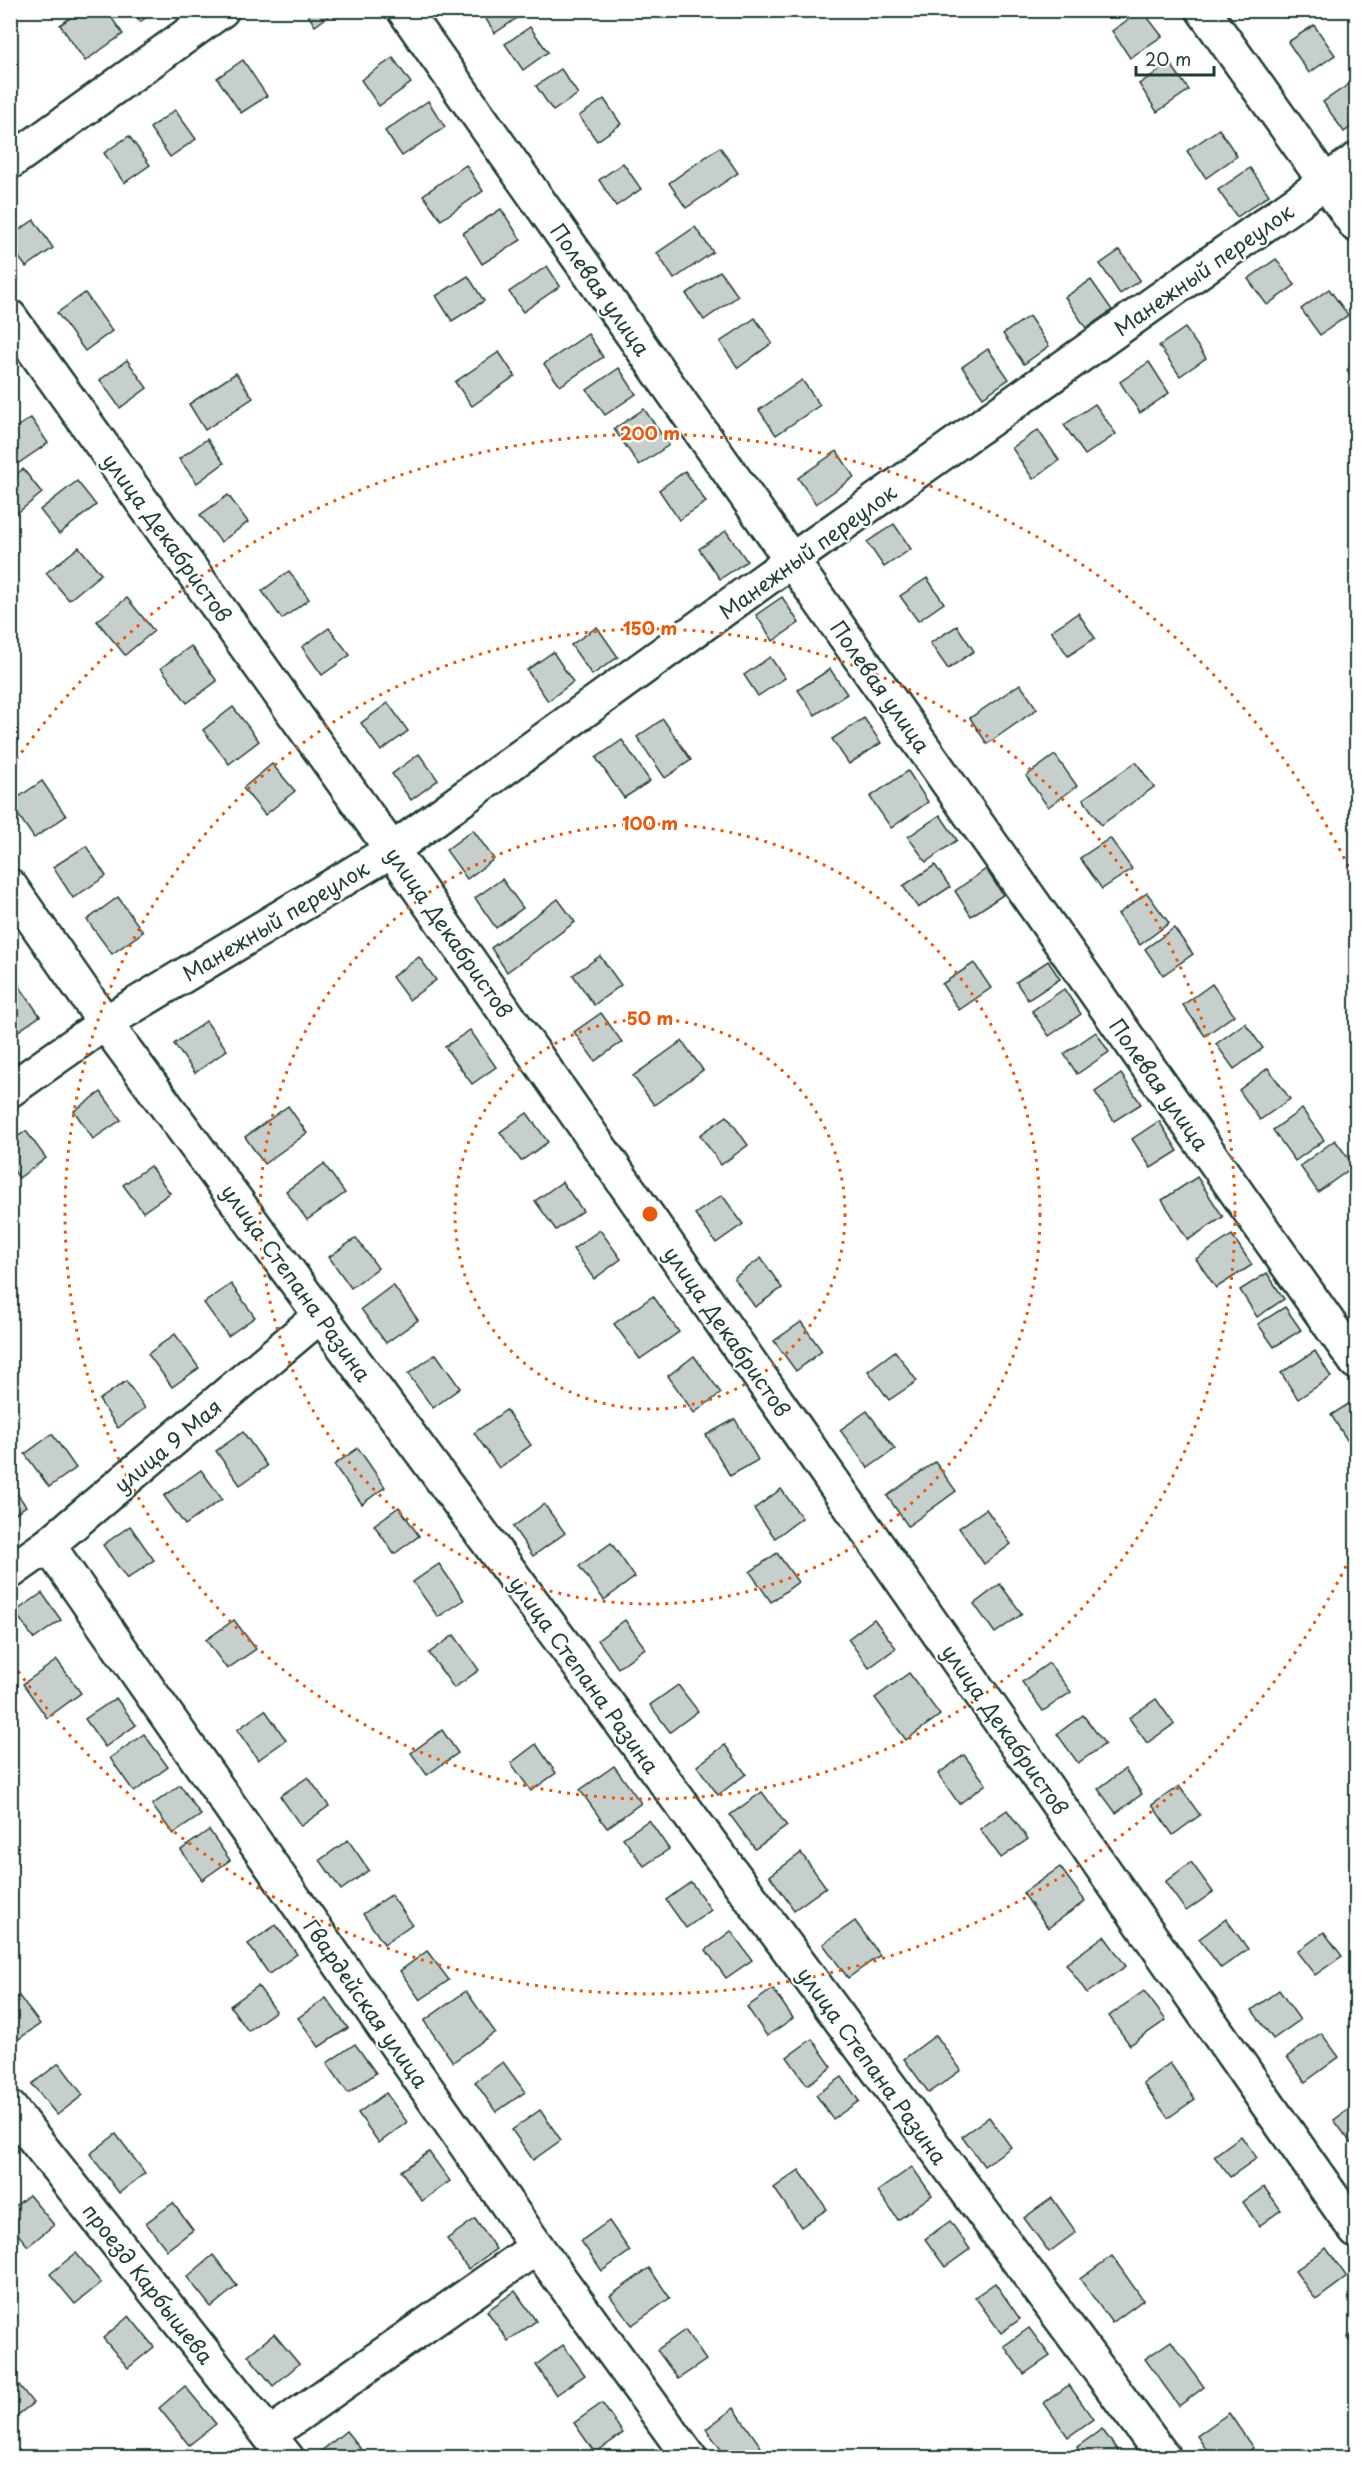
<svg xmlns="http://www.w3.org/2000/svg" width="1367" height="2468" font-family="'Playpen Sans',sans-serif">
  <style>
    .building { fill: #c7cfcc; stroke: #1f3d34; stroke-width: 1.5 }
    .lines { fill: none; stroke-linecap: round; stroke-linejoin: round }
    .minor-casing { stroke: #1f3d34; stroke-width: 38 }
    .minor { stroke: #fff; stroke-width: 33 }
    .ring { fill: none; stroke: #e8590c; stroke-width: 3; stroke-dasharray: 3 6 }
    .labels { text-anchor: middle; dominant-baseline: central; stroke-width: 4.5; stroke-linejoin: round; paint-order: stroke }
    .street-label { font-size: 21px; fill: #1f3d34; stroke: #fff }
    .centre { fill: #e8590c; stroke: #fff; stroke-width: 3 }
    .ring-label { font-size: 18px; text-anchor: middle; font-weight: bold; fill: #e8590c; stroke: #fff; stroke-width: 4.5; stroke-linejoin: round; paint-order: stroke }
  </style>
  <rect width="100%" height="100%" fill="#fff"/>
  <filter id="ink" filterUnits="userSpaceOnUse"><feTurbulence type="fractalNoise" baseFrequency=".0167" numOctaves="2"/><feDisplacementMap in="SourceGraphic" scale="12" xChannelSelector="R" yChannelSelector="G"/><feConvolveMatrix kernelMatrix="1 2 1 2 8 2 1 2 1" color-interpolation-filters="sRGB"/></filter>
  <g filter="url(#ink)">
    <g class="building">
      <polygon points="82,10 106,10 123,34 85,61 60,25"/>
      <polygon points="133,10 156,10 140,22"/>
      <polygon points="305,10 337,10 315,26"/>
      <polygon points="480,10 517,10 520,16 495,33"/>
      <polygon points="1142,10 1162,36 1130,58 1112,31"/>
      <polygon points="1314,25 1335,55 1309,73 1288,42"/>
      <polygon points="530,27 548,52 523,70 505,44"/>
      <polygon points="393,58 411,83 379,106 361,80"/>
      <polygon points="243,60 267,96 241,113 217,78"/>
      <polygon points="1170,63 1189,90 1157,112 1139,84"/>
      <polygon points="561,69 578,94 553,111 536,86"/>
      <polygon points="1349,84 1356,95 1356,123 1344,132 1323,102"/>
      <polygon points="604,99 621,124 597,141 579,116"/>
      <polygon points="428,101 445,127 402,156 385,131"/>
      <polygon points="175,110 196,139 170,157 150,128"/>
      <polygon points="1219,129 1237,156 1206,178 1187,151"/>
      <polygon points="129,136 150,165 124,183 104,153"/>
      <polygon points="720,147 738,173 686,208 669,183"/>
      <polygon points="623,163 641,189 616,206 599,180"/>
      <polygon points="466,165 483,191 441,220 423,195"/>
      <polygon points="1250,168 1269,195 1237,217 1218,190"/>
      <polygon points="501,209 521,240 482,264 463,233"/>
      <polygon points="34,220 53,248 26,267 10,245 10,236"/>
      <polygon points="695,227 713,252 674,279 657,253"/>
      <polygon points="1120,250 1140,280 1120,294 1100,264"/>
      <polygon points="1276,259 1295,285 1267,305 1248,279"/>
      <polygon points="547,266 560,286 523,312 509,292"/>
      <polygon points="720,271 738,296 704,320 686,294"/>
      <polygon points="468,276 484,301 452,321 436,296"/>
      <polygon points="1091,280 1112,310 1086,328 1065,297"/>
      <polygon points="1329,289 1348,315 1320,335 1301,309"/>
      <polygon points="85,293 112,331 85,351 57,313"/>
      <polygon points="1029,316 1049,346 1024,364 1003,334"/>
      <polygon points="755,318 772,343 738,368 720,342"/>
      <polygon points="1185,328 1206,358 1180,376 1159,346"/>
      <polygon points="588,334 603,357 560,386 544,364"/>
      <polygon points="988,349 1009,379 983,397 962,367"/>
      <polygon points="499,352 515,376 472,406 455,382"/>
      <polygon points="127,360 147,388 120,408 100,380"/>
      <polygon points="1149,362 1169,393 1140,413 1120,382"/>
      <polygon points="1356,363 1356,384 1347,370"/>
      <polygon points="619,368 636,394 605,415 587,390"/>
      <polygon points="236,373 253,398 205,430 189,404"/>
      <polygon points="802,380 820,405 776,435 759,410"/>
      <polygon points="1095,404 1116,434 1085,455 1064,425"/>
      <polygon points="644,409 669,445 639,465 614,429"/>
      <polygon points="31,418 48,443 16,465 10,457 10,431"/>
      <polygon points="1038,430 1059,460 1033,479 1012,448"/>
      <polygon points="207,439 224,463 197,483 179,459"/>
      <polygon points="837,451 854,477 816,504 798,478"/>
      <polygon points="23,469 42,493 10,519 10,479"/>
      <polygon points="685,471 706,502 679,520 659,490"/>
      <polygon points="77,481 96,505 59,534 40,510"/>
      <polygon points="228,495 248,522 221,542 200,515"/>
      <polygon points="894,524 911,549 884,567 867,542"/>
      <polygon points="726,531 747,561 720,579 699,549"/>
      <polygon points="79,547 101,574 69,600 46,573"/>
      <polygon points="289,571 309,599 282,619 262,591"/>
      <polygon points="927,578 944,603 918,621 900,596"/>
      <polygon points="782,597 799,623 773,641 756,615"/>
      <polygon points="127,598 154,631 125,655 97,621"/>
      <polygon points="1078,613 1095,638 1068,656 1051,631"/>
      <polygon points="957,626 974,651 948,669 930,643"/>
      <polygon points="597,627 618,657 592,675 571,645"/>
      <polygon points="329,628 350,655 322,675 302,647"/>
      <polygon points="191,646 217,681 187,703 161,668"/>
      <polygon points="553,652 573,682 548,701 527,670"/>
      <polygon points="770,657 785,678 758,696 744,675"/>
      <polygon points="830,669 847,694 815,715 798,690"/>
      <polygon points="1020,684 1037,709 987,744 970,718"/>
      <polygon points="388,703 408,731 381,751 361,723"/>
      <polygon points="233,707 259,741 229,764 203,730"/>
      <polygon points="864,718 881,743 849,764 832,739"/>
      <polygon points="663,719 691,760 665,778 637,737"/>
      <polygon points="622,740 650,781 624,798 596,758"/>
      <polygon points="419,754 438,780 411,800 392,774"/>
      <polygon points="1055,755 1077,786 1048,807 1026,776"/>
      <polygon points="1136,762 1154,787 1101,825 1083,799"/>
      <polygon points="272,764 295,791 265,815 243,788"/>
      <polygon points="908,771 928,802 891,828 870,797"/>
      <polygon points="42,781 66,816 34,838 10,803"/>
      <polygon points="940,815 957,840 926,862 908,837"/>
      <polygon points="473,830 494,859 467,879 446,850"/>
      <polygon points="1110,838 1132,869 1102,889 1080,858"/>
      <polygon points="86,846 106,876 73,898 53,867"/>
      <polygon points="935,865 950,887 918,908 903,886"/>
      <polygon points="986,869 1003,895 971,916 955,891"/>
      <polygon points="502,879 523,908 496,928 475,898"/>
      <polygon points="1147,893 1169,923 1140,945 1118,914"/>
      <polygon points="118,897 143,932 112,954 87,920"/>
      <polygon points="558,899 575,922 507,972 491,948"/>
      <polygon points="1174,928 1193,954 1163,975 1145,949"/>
      <polygon points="600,956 621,985 594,1005 573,975"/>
      <polygon points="419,957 436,980 409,1000 392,977"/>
      <polygon points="1048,961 1060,979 1028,1000 1016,982"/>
      <polygon points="974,963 991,988 959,1010 942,984"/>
      <polygon points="16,981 40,1016 11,1036 10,985"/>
      <polygon points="1212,984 1234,1015 1205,1036 1183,1005"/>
      <polygon points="1064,989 1081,1014 1049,1036 1032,1011"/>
      <polygon points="601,1013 622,1042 595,1061 574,1032"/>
      <polygon points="206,1021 227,1050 195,1073 174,1044"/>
      <polygon points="1245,1023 1263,1048 1234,1069 1216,1044"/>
      <polygon points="470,1030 496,1067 472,1084 445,1047"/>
      <polygon points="1096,1032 1109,1052 1077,1074 1064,1054"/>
      <polygon points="682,1041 703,1070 654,1105 633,1076"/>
      <polygon points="1268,1068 1290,1099 1260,1120 1239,1090"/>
      <polygon points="1121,1074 1141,1104 1114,1121 1095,1092"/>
      <polygon points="101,1092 121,1120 93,1139 74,1111"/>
      <polygon points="288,1106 307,1133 264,1164 245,1137"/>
      <polygon points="1302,1109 1324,1140 1295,1161 1273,1130"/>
      <polygon points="527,1113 548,1142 521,1161 500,1132"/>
      <polygon points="727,1116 748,1145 721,1165 700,1135"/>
      <polygon points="1159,1121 1178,1151 1151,1168 1132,1139"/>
      <polygon points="26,1131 46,1158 19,1178 10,1166 10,1142"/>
      <polygon points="1335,1140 1354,1166 1318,1192 1300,1166"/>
      <polygon points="324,1164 345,1193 307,1220 286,1191"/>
      <polygon points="150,1166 170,1193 143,1212 123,1185"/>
      <polygon points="1197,1177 1223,1217 1188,1240 1162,1200"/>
      <polygon points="562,1182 583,1211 556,1230 535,1201"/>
      <polygon points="722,1195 743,1224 716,1243 695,1214"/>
      <polygon points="600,1230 621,1259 594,1279 573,1249"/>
      <polygon points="1232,1235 1252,1265 1216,1288 1196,1259"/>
      <polygon points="356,1238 378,1268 351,1288 329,1257"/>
      <polygon points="761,1258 782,1288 755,1307 734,1278"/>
      <polygon points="1267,1273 1284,1299 1257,1317 1240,1290"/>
      <polygon points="231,1284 255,1317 228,1336 204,1303"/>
      <polygon points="393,1285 418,1320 386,1343 361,1309"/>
      <polygon points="653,1296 679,1332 640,1359 614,1324"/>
      <polygon points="1285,1307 1301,1330 1274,1347 1258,1324"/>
      <polygon points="801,1322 822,1351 796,1371 774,1341"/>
      <polygon points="175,1334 199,1368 172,1387 148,1354"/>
      <polygon points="895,1351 917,1381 889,1400 868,1371"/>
      <polygon points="1315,1351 1331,1377 1298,1399 1281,1373"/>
      <polygon points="436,1354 460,1388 433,1408 408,1374"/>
      <polygon points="694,1356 721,1393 694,1413 668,1376"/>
      <polygon points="126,1381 145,1408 118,1428 99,1400"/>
      <polygon points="1353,1401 1356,1406 1356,1434 1347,1440 1331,1415"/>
      <polygon points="506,1410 531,1445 499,1468 474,1433"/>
      <polygon points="867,1411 895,1449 868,1468 840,1430"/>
      <polygon points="735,1419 758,1460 730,1476 706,1435"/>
      <polygon points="243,1432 267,1466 240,1485 216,1451"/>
      <polygon points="52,1434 76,1468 49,1487 25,1454"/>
      <polygon points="358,1448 385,1487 362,1504 334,1465"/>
      <polygon points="935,1462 956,1491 908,1526 887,1496"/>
      <polygon points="201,1470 222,1499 185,1525 164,1496"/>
      <polygon points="10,1484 26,1506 10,1517"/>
      <polygon points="781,1489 802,1518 775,1538 754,1509"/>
      <polygon points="544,1504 565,1533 533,1556 513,1527"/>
      <polygon points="399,1507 419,1536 394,1554 374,1525"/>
      <polygon points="986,1509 1011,1544 984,1564 959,1528"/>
      <polygon points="130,1526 154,1560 127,1579 103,1545"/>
      <polygon points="611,1543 635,1577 604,1600 579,1566"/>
      <polygon points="777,1553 798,1582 771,1602 750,1572"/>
      <polygon points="439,1564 464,1600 438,1617 413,1582"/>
      <polygon points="1000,1584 1022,1614 995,1633 974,1604"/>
      <polygon points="42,1593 61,1620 34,1639 15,1612"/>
      <polygon points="874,1619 896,1648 869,1668 848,1639"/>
      <polygon points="234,1620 256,1649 227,1669 206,1640"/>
      <polygon points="625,1620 645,1648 618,1668 598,1640"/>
      <polygon points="454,1635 479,1670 454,1688 429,1653"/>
      <polygon points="57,1660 81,1693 47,1718 23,1684"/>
      <polygon points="1049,1663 1071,1692 1043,1711 1022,1682"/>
      <polygon points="909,1673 940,1715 906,1740 875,1698"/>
      <polygon points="678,1685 698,1711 670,1732 650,1705"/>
      <polygon points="116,1698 136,1725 105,1747 85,1719"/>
      <polygon points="1156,1699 1174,1724 1147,1743 1129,1718"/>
      <polygon points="265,1710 286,1740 258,1760 237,1730"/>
      <polygon points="1083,1715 1105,1744 1078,1763 1057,1734"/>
      <polygon points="442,1730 458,1753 427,1775 411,1753"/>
      <polygon points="144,1734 168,1767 134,1792 110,1758"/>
      <polygon points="536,1744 556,1773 531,1791 511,1763"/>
      <polygon points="725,1745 746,1774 718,1795 697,1766"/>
      <polygon points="964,1755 986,1784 959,1804 938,1774"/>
      <polygon points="614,1766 641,1803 607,1828 580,1790"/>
      <polygon points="1125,1769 1142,1794 1116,1813 1098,1789"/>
      <polygon points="308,1777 329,1806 301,1826 280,1796"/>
      <polygon points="180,1785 201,1815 173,1834 152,1805"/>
      <polygon points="1179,1786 1200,1815 1173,1835 1152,1805"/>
      <polygon points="762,1792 787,1826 755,1849 730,1815"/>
      <polygon points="1007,1810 1028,1839 1001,1858 980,1829"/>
      <polygon points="649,1820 669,1849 644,1866 623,1838"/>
      <polygon points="209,1830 230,1860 202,1880 181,1850"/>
      <polygon points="348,1840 369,1870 341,1890 320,1860"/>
      <polygon points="801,1853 826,1887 794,1910 770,1876"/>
      <polygon points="1191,1862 1213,1892 1186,1911 1165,1882"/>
      <polygon points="1060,1867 1085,1901 1048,1928 1023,1893"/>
      <polygon points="691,1882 711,1910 686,1928 666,1900"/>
      <polygon points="391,1895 412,1924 384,1944 363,1914"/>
      <polygon points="1226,1919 1248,1949 1221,1968 1199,1939"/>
      <polygon points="855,1921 880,1955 848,1978 823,1944"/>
      <polygon points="276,1925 297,1954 269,1974 248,1944"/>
      <polygon points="731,1931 752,1960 726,1978 706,1950"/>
      <polygon points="1324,1932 1342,1956 1315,1975 1297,1952"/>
      <polygon points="1104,1936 1126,1966 1087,1993 1066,1964"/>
      <polygon points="427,1951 449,1980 420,2000 400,1971"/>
      <polygon points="258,1986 276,2011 248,2031 230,2006"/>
      <polygon points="773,1989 793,2018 767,2036 747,2007"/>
      <polygon points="1279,1990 1300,2020 1273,2039 1252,2010"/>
      <polygon points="466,1991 495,2032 453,2062 424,2021"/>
      <polygon points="1144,1991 1166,2020 1130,2045 1109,2016"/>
      <polygon points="19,1996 40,2024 10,2045 10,2002"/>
      <polygon points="326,1998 348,2028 319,2047 298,2018"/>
      <polygon points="1321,2033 1339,2057 1305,2082 1287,2057"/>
      <polygon points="936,2035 961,2070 929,2093 904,2059"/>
      <polygon points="812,2039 832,2067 807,2085 787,2057"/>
      <polygon points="355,2044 376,2073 348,2093 327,2063"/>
      <polygon points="503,2062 525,2092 496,2112 475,2082"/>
      <polygon points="59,2063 83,2095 57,2115 32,2084"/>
      <polygon points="1170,2063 1195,2099 1168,2118 1143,2083"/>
      <polygon points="842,2077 859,2101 833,2119 816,2095"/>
      <polygon points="386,2093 407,2122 379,2143 358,2113"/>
      <polygon points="1356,2104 1356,2150 1334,2120"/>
      <polygon points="540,2110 561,2140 533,2160 512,2130"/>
      <polygon points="989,2117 1011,2147 984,2166 962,2136"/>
      <polygon points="116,2134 145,2173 119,2193 90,2154"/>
      <polygon points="1241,2136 1257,2158 1230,2177 1214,2156"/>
      <polygon points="429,2152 450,2181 422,2201 401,2171"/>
      <polygon points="912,2167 932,2195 898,2220 878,2191"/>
      <polygon points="799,2170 827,2209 801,2227 774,2188"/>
      <polygon points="1264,2187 1281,2210 1259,2226 1243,2202"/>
      <polygon points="29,2195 54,2225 28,2246 10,2225 10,2210"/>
      <polygon points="1052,2198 1076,2232 1049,2252 1024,2218"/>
      <polygon points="173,2203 193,2230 167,2250 146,2223"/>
      <polygon points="475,2219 496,2249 468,2269 447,2239"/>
      <polygon points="609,2221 630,2251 602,2271 581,2241"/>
      <polygon points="950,2221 970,2249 945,2267 925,2239"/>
      <polygon points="1326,2248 1347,2277 1316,2300 1295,2271"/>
      <polygon points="76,2253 101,2283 75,2304 50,2274"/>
      <polygon points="213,2255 237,2286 211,2307 187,2277"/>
      <polygon points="1112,2256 1143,2300 1112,2323 1080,2279"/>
      <polygon points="649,2268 670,2298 632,2325 610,2296"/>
      <polygon points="995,2283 1020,2319 1001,2333 975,2297"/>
      <polygon points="515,2291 536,2321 508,2341 487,2311"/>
      <polygon points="129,2316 154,2347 128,2368 103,2338"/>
      <polygon points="1029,2328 1050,2356 1024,2374 1004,2346"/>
      <polygon points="1356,2329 1356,2349 1347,2338"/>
      <polygon points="685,2330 706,2360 678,2379 657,2350"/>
      <polygon points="274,2334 299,2364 273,2386 248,2355"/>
      <polygon points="1171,2341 1204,2387 1179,2406 1145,2359"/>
      <polygon points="563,2345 585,2375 556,2395 536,2365"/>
      <polygon points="19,2385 33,2403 10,2421 10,2391"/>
      <polygon points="1069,2385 1093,2419 1068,2437 1044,2403"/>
      <polygon points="185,2386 216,2424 189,2445 159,2408"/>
      <polygon points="602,2403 623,2433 595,2453 574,2423"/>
      <polygon points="734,2408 761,2447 745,2458 727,2458 706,2429"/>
      <polygon points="1229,2413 1253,2448 1240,2458 1212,2458 1197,2436"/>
      <polygon points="1102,2429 1123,2458 1084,2458 1077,2447"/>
      <polygon points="346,2431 368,2458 324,2458 320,2452"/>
    </g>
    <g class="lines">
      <g class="minor-casing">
        <g id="minor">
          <polyline points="404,10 1356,1362"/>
          <polyline points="1203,10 1356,225"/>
          <polyline points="10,162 222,10"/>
          <polyline points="10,317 392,850 1356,2231"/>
          <polyline points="10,886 105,1023 1164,2458"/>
          <polyline points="10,1090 105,1023 392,850 792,560 1356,160"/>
          <polyline points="48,1545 537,2247 690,2458"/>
          <polyline points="10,1572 48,1545 321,1315"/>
          <polyline points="10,2108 287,2458"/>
          <polyline points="269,2435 537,2247"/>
        </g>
      </g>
      <use href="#minor" class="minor"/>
    </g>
  </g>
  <g class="ring">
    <circle cx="650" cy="1214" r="195"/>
    <circle cx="650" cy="1214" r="390"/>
    <circle cx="650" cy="1214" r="585"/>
    <path d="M1354 1550A780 780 0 0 1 11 1661M11 767A780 780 0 0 1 1354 878"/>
  </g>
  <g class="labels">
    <g class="street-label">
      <text transform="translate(1203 269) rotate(-35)">Манежный переулок</text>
      <text transform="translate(601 289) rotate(55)">Полевая улица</text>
      <text transform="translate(168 537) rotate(54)">улица Декабристов</text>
      <text transform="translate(807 551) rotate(-36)">Манежный переулок</text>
      <text transform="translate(881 686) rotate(55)">Полевая улица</text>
      <text transform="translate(275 920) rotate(-31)">Манежный переулок</text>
      <text transform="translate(450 932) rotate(55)">улица Декабристов</text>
      <text transform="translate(1160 1084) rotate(55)">Полевая улица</text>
      <text transform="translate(297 1282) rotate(54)">улица Степана Разина</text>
      <text transform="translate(728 1331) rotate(55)">улица Декабристов</text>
      <text transform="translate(167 1445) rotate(-40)">улица 9 Мая</text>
      <text transform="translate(585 1674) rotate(54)">улица Степана Разина</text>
      <text transform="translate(1006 1729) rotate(55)">улица Декабристов</text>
      <text transform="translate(367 2003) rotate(55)">Гвардейская улица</text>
      <text transform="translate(873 2065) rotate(54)">улица Степана Разина</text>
      <text transform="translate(149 2283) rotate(52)">проезд Карбышева</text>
    </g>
  </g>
  <circle cx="650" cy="1214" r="9" class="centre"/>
  <g class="ring-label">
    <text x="650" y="440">200 m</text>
    <text x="650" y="635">150 m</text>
    <text x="650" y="830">100 m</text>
    <text x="650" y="1025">50 m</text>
  </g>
  <rect width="1367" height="2468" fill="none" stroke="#fff" stroke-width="36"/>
  <rect x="18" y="18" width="1331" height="2432" fill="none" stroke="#1f3d34" stroke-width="2" filter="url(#ink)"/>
  <path d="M1136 66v9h78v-9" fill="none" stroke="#1f3d34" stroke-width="3"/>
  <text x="1145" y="66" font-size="18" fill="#1f3d34" stroke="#ffffff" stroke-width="4.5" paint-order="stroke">20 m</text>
</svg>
